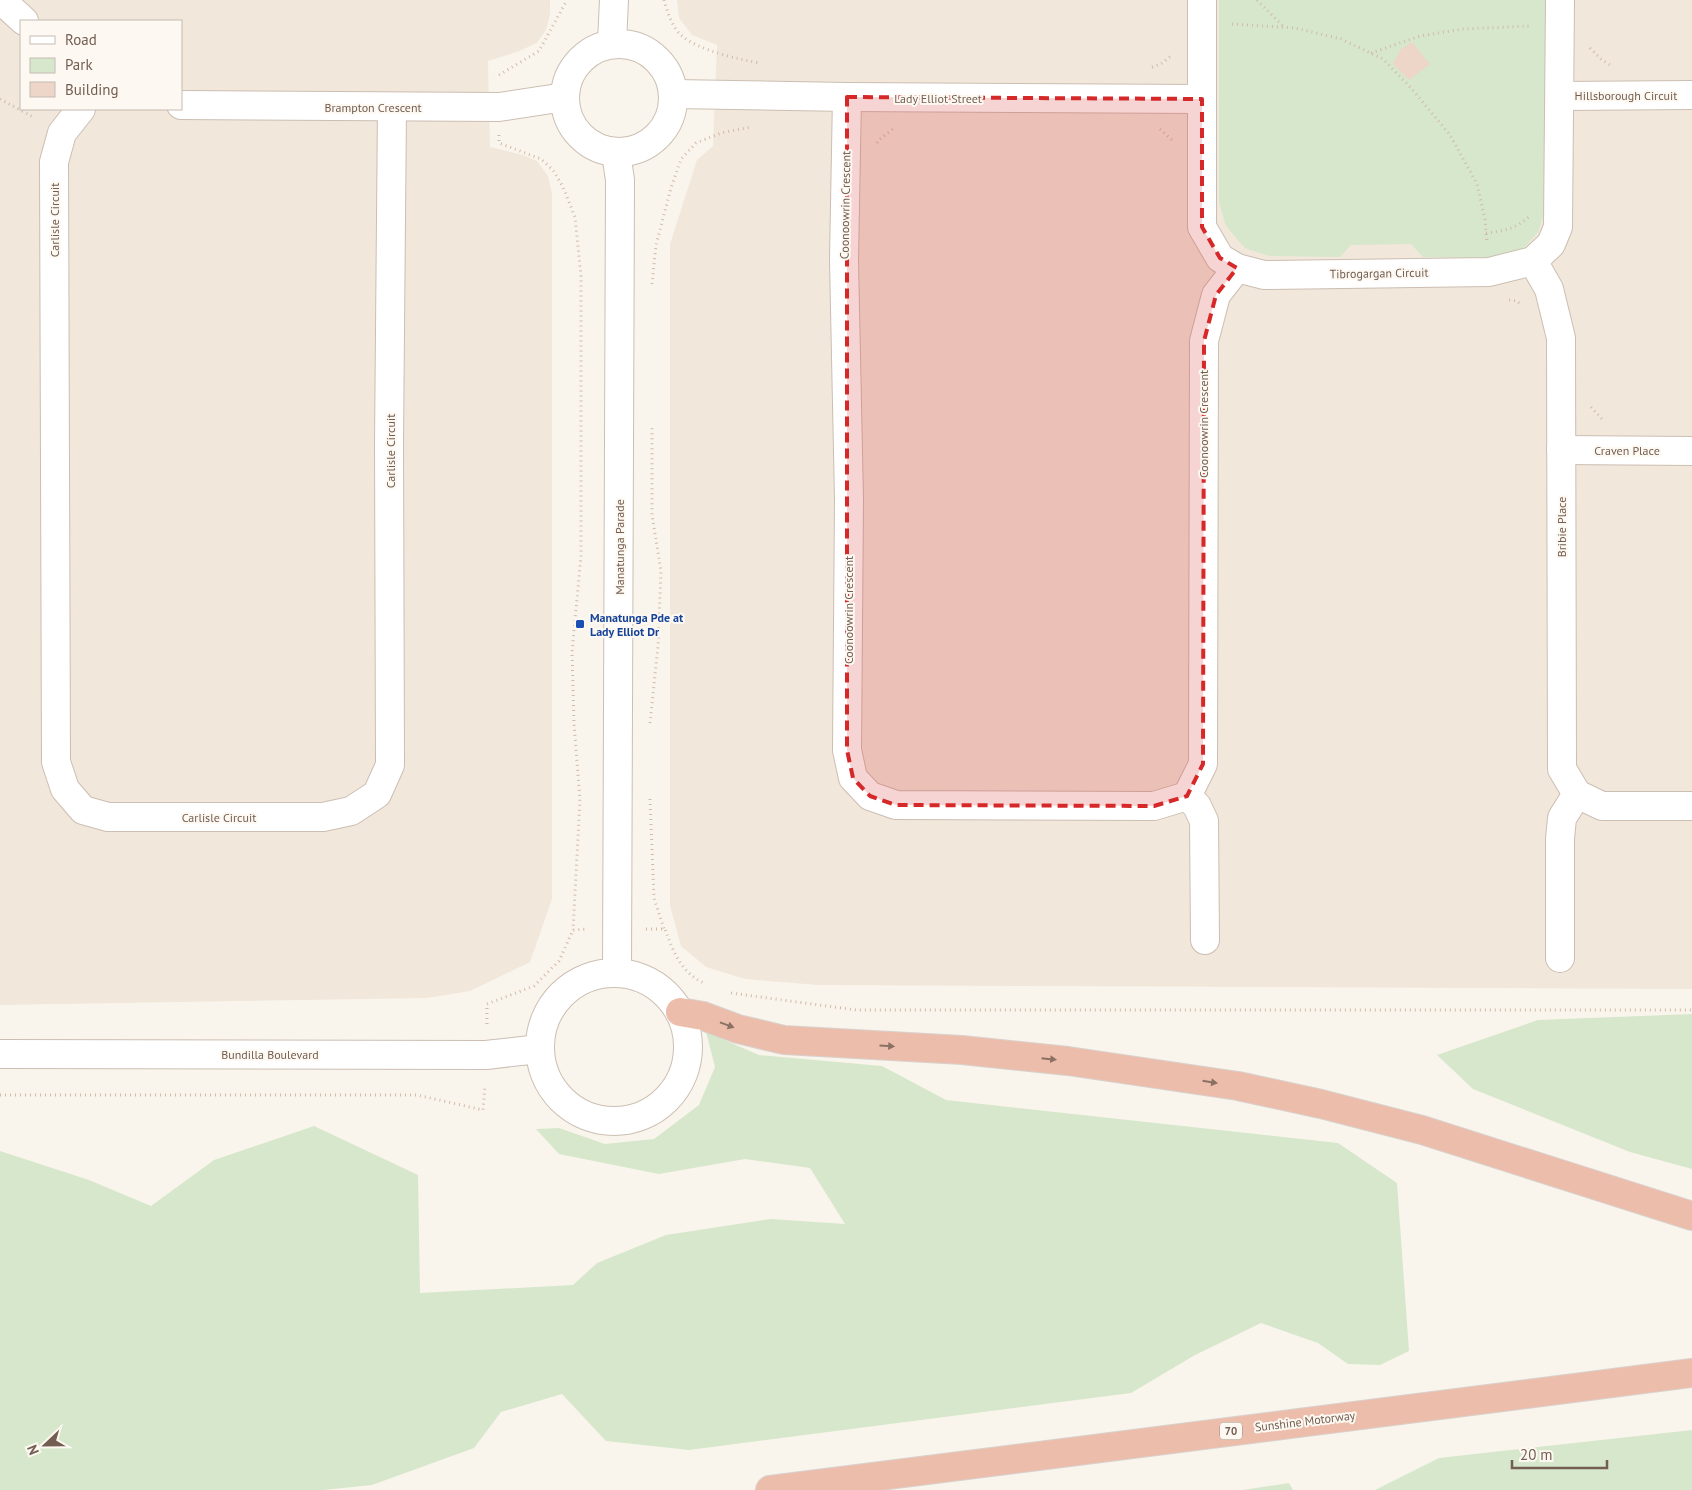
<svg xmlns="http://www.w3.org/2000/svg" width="1692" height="1490" font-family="'PT Sans',sans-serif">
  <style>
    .residential { fill: #f1e7db; fill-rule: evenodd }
    .green { fill: #d6e7cb }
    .building { fill: #edd6c7 }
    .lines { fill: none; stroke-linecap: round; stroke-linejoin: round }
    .minor-casing { stroke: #ccbeb2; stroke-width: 30 }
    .highway-casing { stroke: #d8d2ce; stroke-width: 30 }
    .path { stroke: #d2baa9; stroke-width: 3; stroke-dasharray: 1 4; stroke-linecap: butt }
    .minor { stroke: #fff; stroke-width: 28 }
    .highway { stroke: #edbdab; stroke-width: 28 }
    .oneway { fill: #8b7163 }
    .marked { fill: #d62828; fill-opacity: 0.2; stroke: #d62828; stroke-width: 4; stroke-dasharray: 10 6; stroke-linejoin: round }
    .transit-dot { fill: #1a4fb4; stroke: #fdf9f2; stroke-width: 2 }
    .labels { text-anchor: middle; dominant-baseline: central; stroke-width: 4; stroke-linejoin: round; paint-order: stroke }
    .shield { fill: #fdf9f2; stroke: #9c8c81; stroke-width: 1 }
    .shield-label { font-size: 11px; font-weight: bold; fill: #735e51 }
    .street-label { font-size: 12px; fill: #735e51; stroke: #fdf9f2 }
    .transit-label { font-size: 12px; font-weight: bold; fill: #164399; stroke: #fdf9f2; text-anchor: start }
  </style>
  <rect width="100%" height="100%" fill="#faf5ec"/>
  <g class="residential">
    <path d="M0 0H550V14L546 30 537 43 517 52 488 61 490 147 523 155 537 161 548 176 552 194V899L530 962 470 991 427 998 0 1005ZM21 21H181V109H21Z"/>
    <polygon points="677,0 1692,0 1692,989 818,985 745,979 706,967 681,946 670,906 670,244 697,160 713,146 717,45 692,35 679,18"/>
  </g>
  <g class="green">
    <polygon points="1219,0 1545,0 1545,210 1538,232 1523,249 1503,258 1423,257 1411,244 1351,245 1340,257 1269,256 1245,248 1226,226 1219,202"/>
    <polygon points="1692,1014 1692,1169 1630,1152 1473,1089 1437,1055 1538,1020"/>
    <polygon points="706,1032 759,1055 882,1066 946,1100 1338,1143 1397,1183 1409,1351 1380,1365 1348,1364 1318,1343 1261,1323 1195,1355 1131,1393 689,1450 606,1441 562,1394 501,1412 474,1448 372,1485 324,1490 0,1490 0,1151 89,1180 151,1206 214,1160 314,1126 418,1175 420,1293 573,1285 597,1263 666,1235 771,1219 845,1224 810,1168 745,1159 659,1174 559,1154 536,1129 559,1128 605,1144 654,1139 699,1105 715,1067"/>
    <polygon points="1692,1430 1692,1490 1375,1490 1439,1458"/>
    <polygon points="1289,1483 1293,1490 1243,1490"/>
  </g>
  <polygon class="building" points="1412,42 1430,64 1409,80 1393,64 1400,50"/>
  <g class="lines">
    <g class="minor-casing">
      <g id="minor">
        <polyline points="1,0 24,21"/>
        <polyline points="1202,0 1202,227 1220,258 1237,268 1264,275 1489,272 1533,261 1551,244 1558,227 1560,0"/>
        <polyline points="612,43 614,0"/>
        <circle cx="619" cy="98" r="54"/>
        <polyline points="673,94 847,97 1202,99"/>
        <polyline points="1560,96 1692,95"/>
        <polyline points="847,97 844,260 849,500 847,750 853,778 870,796 896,805 1154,806 1187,796 1203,764 1204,341 1216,295 1237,268"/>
        <polyline points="181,105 499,107 565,97"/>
        <polyline points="81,109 62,133 54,162 56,762 65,789 83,810 108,817 323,817 351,811 377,794 390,765 389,443 392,107"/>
        <polyline points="616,153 620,180 617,972"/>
        <polyline points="1533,261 1549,289 1561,338 1562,769 1577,794 1602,806 1692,806"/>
        <polyline points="1561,450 1692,451"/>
        <polyline points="1187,796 1197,806 1204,821 1205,940"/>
        <polyline points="1560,958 1560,839 1562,818 1577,794"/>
        <circle cx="614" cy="1047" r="74"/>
        <polyline points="0,1054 486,1055 539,1049"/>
      </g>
    </g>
    <g class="highway-casing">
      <g id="highway">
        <polyline points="680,1012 703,1016 738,1029 784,1040 962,1050 1068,1061 1238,1086 1321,1104 1422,1130 1692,1216"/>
        <polyline points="770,1490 1692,1373"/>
      </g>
    </g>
    <g class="path">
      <path d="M664 0C667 11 672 27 681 35 697 50 740 60 761 63"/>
      <polyline points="1257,0 1285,28"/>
      <polyline points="1232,24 1295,28 1341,39 1383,59 1411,88 1450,135 1477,184 1485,219 1487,243"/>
      <polyline points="1590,48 1601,59 1610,65"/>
      <polyline points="1371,53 1420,36 1463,29 1531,26"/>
      <polyline points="1152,67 1161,64 1172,55"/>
      <polyline points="499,75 539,51 567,0"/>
      <polyline points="0,99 35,118"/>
      <polyline points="1160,129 1172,140"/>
      <polyline points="499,135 499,143 541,159 553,170 563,187 575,217 581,276 581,556 572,652 574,724 580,800 573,930"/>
      <polyline points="877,143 879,140 893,129"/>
      <path d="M1486 233C1505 231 1514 229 1529 217"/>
      <polyline points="652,284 656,245 671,188 681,159 696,143 721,133 751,127"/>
      <polyline points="1509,300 1517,301 1521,305"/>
      <polyline points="1591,407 1602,419"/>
      <polyline points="650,723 658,646 661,571 652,515 652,425"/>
      <polyline points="650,799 654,898 664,929"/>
      <path d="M646 929H665C673 951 681 973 704 983"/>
      <polyline points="731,993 856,1010 1692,1010"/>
      <polyline points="487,1024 487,1004 534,986 559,961 573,930 587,929"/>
      <polyline points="0,1095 417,1095 483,1110 485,1085"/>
    </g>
    <use href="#minor" class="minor"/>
    <use href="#highway" class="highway"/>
  </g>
  <defs><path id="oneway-solid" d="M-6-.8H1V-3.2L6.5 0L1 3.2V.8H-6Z" transform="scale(1.25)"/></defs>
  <g class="oneway">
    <use href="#oneway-solid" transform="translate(727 1025) rotate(20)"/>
    <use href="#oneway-solid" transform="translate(887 1046) rotate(3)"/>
    <use href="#oneway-solid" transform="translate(1049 1059) rotate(6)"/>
    <use href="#oneway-solid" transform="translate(1210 1082) rotate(9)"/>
  </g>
  <path class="marked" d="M847 97 1202 99V227L1220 258 1237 268 1216 295 1204 341 1203 764 1187 796 1154 806 896 805 870 796 853 778 847 750Z"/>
  <rect class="transit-dot" x="575" y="619" width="10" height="10" rx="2.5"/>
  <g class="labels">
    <rect class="shield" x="1220" y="1422.5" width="22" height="17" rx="4"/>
    <g class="shield-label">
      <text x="1231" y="1431">70</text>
    </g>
    <g class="street-label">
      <text x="1626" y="95">Hillsborough Circuit</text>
      <text x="938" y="98">Lady Elliot Street</text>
      <text x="373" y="107">Brampton Crescent</text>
      <text transform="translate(845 205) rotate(-89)">Coonoowrin Crescent</text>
      <text transform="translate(54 220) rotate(-90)">Carlisle Circuit</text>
      <text transform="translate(1379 273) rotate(-1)">Tibrogargan Circuit</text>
      <text transform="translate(1203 424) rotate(-90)">Coonoowrin Crescent</text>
      <text x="1627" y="450">Craven Place</text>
      <text transform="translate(390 451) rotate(-90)">Carlisle Circuit</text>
      <text transform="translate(1561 527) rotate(-90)">Bribie Place</text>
      <text transform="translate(619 547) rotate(-90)">Manatunga Parade</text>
      <text transform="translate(848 610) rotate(-90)">Coonoowrin Crescent</text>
      <text x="219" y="817">Carlisle Circuit</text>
      <text x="270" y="1054">Bundilla Boulevard</text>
      <text transform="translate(1305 1421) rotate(-7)">Sunshine Motorway</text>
    </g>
    <g class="transit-label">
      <text x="590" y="617">Manatunga Pde at<tspan x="590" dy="14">Lady Elliot Dr</tspan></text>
    </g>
  </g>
  <rect x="20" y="20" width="162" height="90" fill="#fdf9f2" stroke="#c6bbb2"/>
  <rect x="30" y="36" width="25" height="8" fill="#ffffff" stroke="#c6bbb2"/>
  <text x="65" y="45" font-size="15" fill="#735e51">Road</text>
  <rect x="30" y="58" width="25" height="15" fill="#d6e7cb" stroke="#c6bbb2"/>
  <text x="65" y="70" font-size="15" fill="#735e51">Park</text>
  <rect x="30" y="82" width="25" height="15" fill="#edd6c7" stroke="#c6bbb2"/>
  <text x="65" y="95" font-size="15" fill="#735e51">Building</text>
  <g transform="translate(45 1445) rotate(248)" stroke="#fdf9f2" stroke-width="4" paint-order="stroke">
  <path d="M0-4L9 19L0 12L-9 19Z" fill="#735e51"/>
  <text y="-8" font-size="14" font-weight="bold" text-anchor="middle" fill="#735e51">N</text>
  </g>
  <path d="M1512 1460v8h95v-8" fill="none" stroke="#735e51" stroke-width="2.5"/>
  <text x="1520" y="1460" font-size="15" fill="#735e51" stroke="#fdf9f2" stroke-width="4" paint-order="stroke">20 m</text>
</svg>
